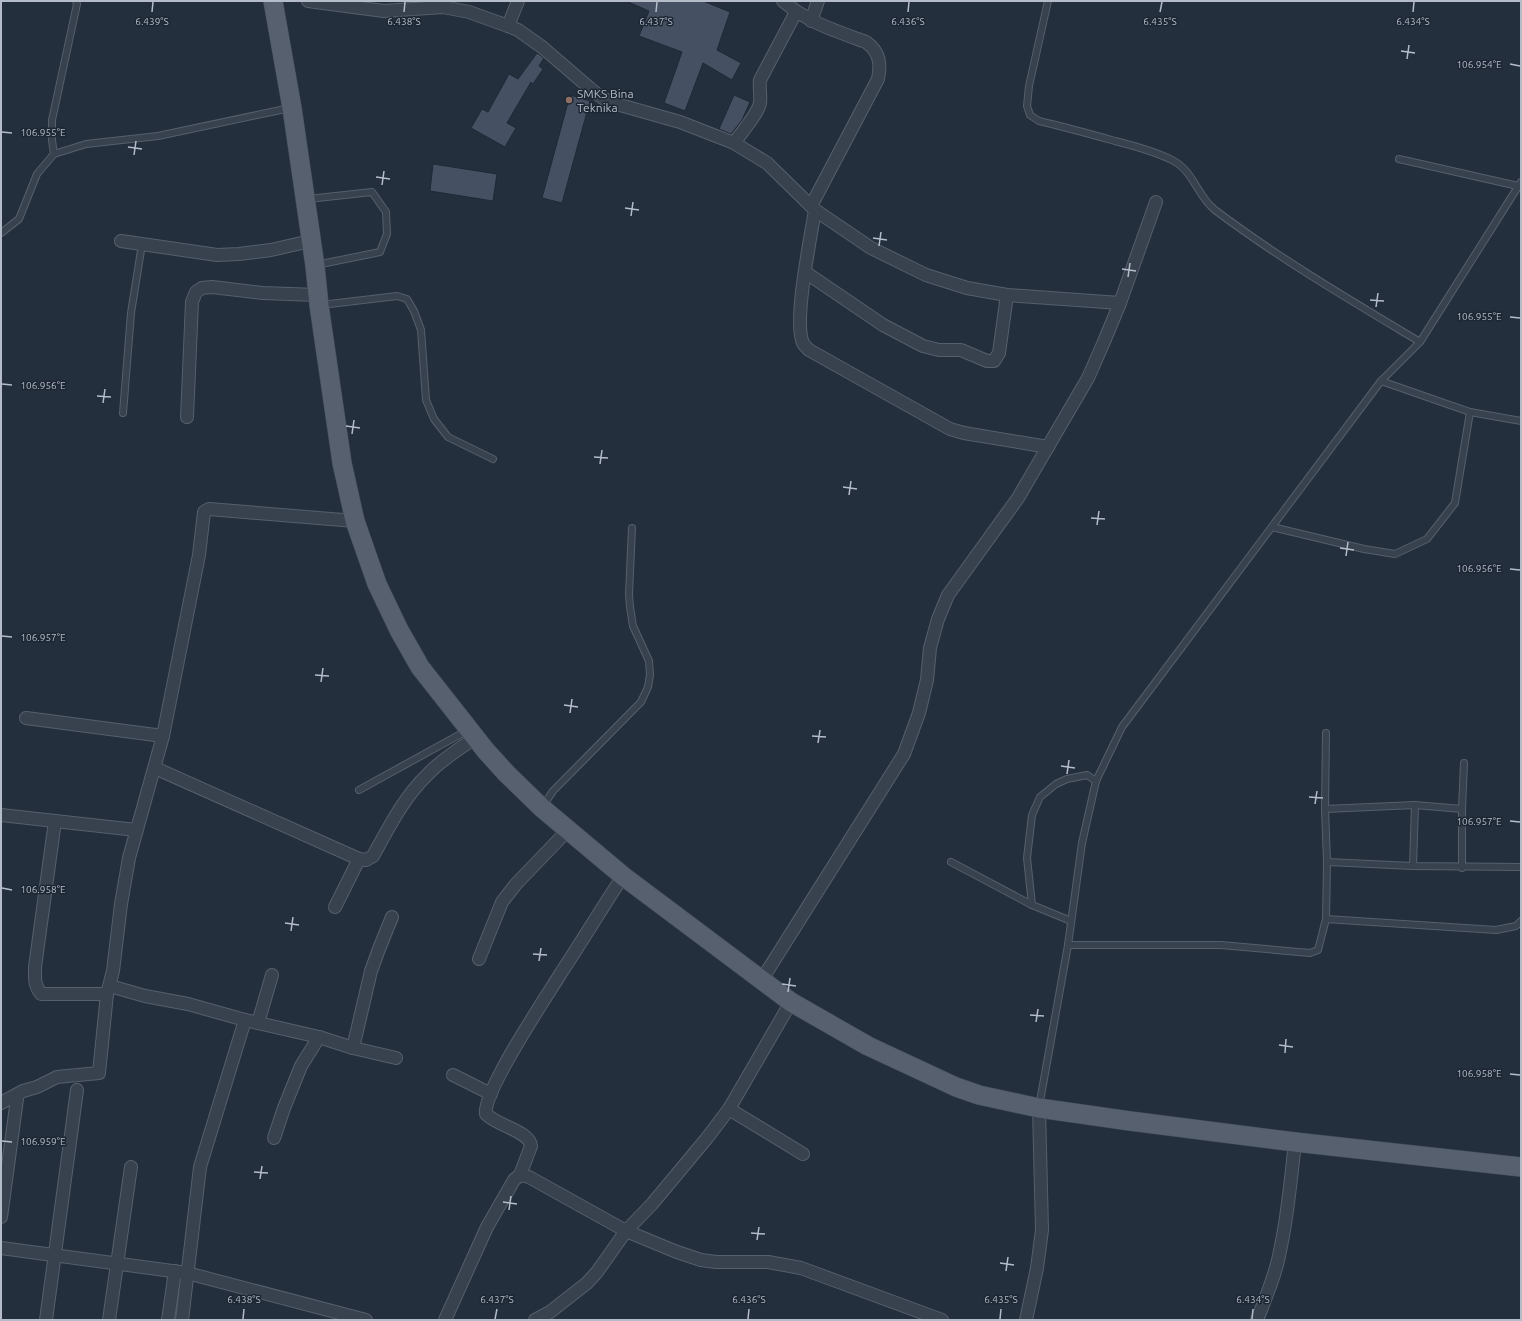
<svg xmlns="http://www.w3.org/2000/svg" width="1522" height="1321" font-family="Ubuntu,sans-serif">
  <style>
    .building { fill: #455162; stroke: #1f2835 }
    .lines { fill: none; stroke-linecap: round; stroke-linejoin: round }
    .lane-casing { stroke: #565f6c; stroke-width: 8 }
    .street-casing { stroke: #565f6c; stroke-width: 14 }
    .primary-casing { stroke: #414a57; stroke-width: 20 }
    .lane { stroke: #38414e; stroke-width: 6 }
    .street { stroke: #38414e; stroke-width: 12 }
    .primary { stroke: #56606e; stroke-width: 19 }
    .ticks { fill: none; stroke: #b4bcc9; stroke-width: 1.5 }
    .education-dot { fill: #8d6e63; stroke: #1d2633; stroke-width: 1.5 }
    .labels { text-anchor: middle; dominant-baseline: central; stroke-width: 3; stroke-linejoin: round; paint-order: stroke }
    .poi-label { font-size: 12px; fill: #b4bcc9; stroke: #1d2633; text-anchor: start }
    .ticks-label { font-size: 10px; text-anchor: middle; fill: #b4bcc9; stroke: #1d2633; stroke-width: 3; stroke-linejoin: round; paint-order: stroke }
  </style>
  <rect width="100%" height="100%" fill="#242f3e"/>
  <g class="building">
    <polygon points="626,1 703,1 730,12 717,50 741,63 732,80 703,63 685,111 664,103 682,52 639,36 649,11"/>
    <polygon points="537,53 544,58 539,66 543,69 533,84 531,82 507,123 516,128 505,147 471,128 482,109 488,112 509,74 518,79"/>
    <polygon points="570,95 590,101 562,203 542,198"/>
    <polygon points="734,95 750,102 742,120 731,134 719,129"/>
    <polygon points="433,164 497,174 493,201 430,191"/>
  </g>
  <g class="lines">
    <g class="lane-casing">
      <g id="lane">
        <path d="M1048 1 1029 86 1027 106 1030 115 1039 121C1065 127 1090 134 1115 141 1135 146 1154 151 1172 160 1194 171 1197 196 1215 210 1280 259 1350 300 1420 342"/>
        <polyline points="54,154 52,140 52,120 77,4 76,1"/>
        <polyline points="1399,159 1518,186"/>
        <polyline points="308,199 372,192 386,212 387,234 380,252 316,265"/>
        <polyline points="1,233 19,219 37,174 54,154 86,144 158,136 290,108"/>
        <polyline points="321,305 397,296 407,299 414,311 421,330 426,400 434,419 448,437 493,459"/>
        <polyline points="1381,381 1470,412 1521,421"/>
        <polyline points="123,413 131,313 142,244"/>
        <polyline points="1272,527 1364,549 1395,554 1427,539 1455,503 1470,412"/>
        <polyline points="1326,733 1325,809 1327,862 1326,919"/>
        <polyline points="359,790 468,730"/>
        <polyline points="543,806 553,791 641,702 648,687 650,675 649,661 633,626 630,607 629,594 632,528"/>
        <polyline points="1325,809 1415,805 1462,809"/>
        <polyline points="951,862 1032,905 1071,921"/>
        <polyline points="1327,862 1413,866 1521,867"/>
        <polyline points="1413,866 1415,805"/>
        <polyline points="1462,868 1462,809 1464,763"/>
        <polyline points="1032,905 1027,858 1032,815 1040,797 1056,784 1067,779 1087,775 1096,781"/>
        <polyline points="1068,945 1082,843 1096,781 1122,727 1381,381 1420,342 1521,182"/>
        <polyline points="1039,1107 1068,945 1221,945 1310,953 1318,950 1326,919 1496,930 1516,926 1521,921"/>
      </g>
    </g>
    <g class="street-casing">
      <g id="street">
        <polyline points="308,1 384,11 443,7 469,12 508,26 518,30 542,47 592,90 604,99 620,105 680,122 734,143 767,163 815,210 871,248 926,275 967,288 1007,295 1120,303"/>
        <path d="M783 1C807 22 836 31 866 42 880 52 881 64 878 79L811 206"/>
        <polyline points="811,21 818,1"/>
        <polyline points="508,26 518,1"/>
        <path d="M734 143C741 133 758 114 760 103 761 95 759 88 760 80L796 12"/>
        <path d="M815 210C811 236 793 322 803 343 804 345 807 348 809 350L950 429 964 433 1048 447"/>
        <polyline points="121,241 217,255 239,254 271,250 310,241"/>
        <polyline points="805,272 883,325 923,346 939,350 961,350 987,361 994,361 999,353 1007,295"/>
        <polyline points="187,417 192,302 196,292 202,288 212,287 263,293 317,295"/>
        <polyline points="26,718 163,736"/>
        <path d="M155 768 359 859 366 860 373 856C389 827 404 797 428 774 441 760 459 749 475 738"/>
        <polyline points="1,815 136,830"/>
        <path d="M55 821 35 967C35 978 34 985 41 994H107"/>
        <polyline points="335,907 359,859"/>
        <polyline points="479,959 502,902 516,884 568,830"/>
        <polyline points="761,981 904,754 919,713 927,680 930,648 938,619 948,595 1018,498 1088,378 1103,344 1120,303 1156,202"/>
        <polyline points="110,986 145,996 188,1004 245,1020 319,1037 353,1048 396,1058"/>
        <polyline points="258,1023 272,975"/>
        <polyline points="353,1048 371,971 379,949 392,917"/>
        <polyline points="453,1075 491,1094"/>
        <polyline points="1,1103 23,1091 37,1087 57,1077 99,1073 107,994 113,971 121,904 129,858 163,736 199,555 204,512 209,509 355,521"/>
        <polyline points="729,1109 803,1154"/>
        <polyline points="274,1138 284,1108 301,1066 319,1037"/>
        <polyline points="520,1175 529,1177 626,1231 677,1252 701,1260 716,1262 768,1262 801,1268 942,1320"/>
        <polyline points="1,1217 17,1099"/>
        <polyline points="1,1248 187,1273 366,1320"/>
        <polyline points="46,1320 77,1090"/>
        <polyline points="109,1320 131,1167"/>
        <polyline points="168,1320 175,1271"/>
        <polyline points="182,1320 200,1167 245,1020"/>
        <path d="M445 1320 487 1227 514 1180 520 1175 531 1146C530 1131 497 1126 486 1114 482 1092 547 996 561 973 582 941 602 908 623 876"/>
        <polyline points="535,1320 550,1312 587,1283 597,1272 626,1231 652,1204 707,1138 729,1109 791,1002"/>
        <polyline points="1026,1320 1037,1268 1042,1230 1039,1108"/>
        <path d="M1257 1320C1266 1297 1276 1274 1280 1251 1288 1215 1291 1178 1295 1142"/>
      </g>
    </g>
    <g class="primary-casing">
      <polyline id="primary" points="273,1 292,108 315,266 319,305 342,463 355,521 377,584 399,630 420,667 486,751 506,773 542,808 623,876 791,1002 868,1046 956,1087 979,1095 1039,1108 1130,1121 1295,1142 1521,1167"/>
    </g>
    <use href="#lane" class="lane"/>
    <use href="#street" class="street"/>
    <use href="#primary" class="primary"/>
  </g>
  <path class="ticks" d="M152 12 153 2M404 12 405 2M656 12 657 2M908 12 909 2M1160 12 1162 2M1413 12 1414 2M1401 51 1415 53M1407 59 1409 45M1510 64 1520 66M2 132 12 133M128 147 142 149M134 155 136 141M376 177 390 179M382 185 384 171M625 208 639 210M631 216 633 202M873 238 887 240M879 246 881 232M1122 269 1136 271M1128 277 1130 263M1370 300 1384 301M1376 307 1378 293M1510 317 1520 318M2 384 12 385M97 396 111 397M103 403 105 389M346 426 360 428M352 434 354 420M594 457 608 458M600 464 602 450M843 487 857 489M849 495 851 481M1091 518 1105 519M1097 525 1099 511M1340 548 1354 550M1346 556 1348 542M1510 569 1520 570M2 636 12 637M315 675 329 676M321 682 323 668M564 705 578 707M570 713 572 699M812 736 826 737M818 743 820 730M1061 766 1075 768M1067 774 1069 760M1309 797 1323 798M1315 804 1317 791M1510 821 1520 822M2 888 12 890M285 923 299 925M291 931 293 917M533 954 547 955M539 961 541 948M782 984 796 986M788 992 790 978M1030 1015 1044 1016M1036 1022 1038 1009M1279 1045 1293 1047M1285 1053 1286 1039M1510 1074 1520 1075M2 1141 12 1142M254 1172 268 1173M260 1179 262 1166M503 1202 517 1204M509 1210 511 1196M751 1233 765 1234M757 1240 759 1227M1000 1263 1014 1265M1006 1271 1008 1257M243 1319 244 1309M495 1319 497 1309M748 1319 749 1309M1000 1319 1001 1309M1252 1319 1253 1309"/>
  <circle class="education-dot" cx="569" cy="100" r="4"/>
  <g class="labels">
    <g class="poi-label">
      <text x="577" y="93">SMKS Bina<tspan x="577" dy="14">Teknika</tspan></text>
    </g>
  </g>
  <g class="ticks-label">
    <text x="152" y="25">6.439°S</text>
    <text x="404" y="25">6.438°S</text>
    <text x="656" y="25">6.437°S</text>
    <text x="908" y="25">6.436°S</text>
    <text x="1160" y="25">6.435°S</text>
    <text x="1413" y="25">6.434°S</text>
    <text x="1479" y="68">106.954°E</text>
    <text x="43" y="136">106.955°E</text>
    <text x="1479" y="320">106.955°E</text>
    <text x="43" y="389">106.956°E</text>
    <text x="1479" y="572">106.956°E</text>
    <text x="43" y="641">106.957°E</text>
    <text x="1479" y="825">106.957°E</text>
    <text x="43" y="893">106.958°E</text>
    <text x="1479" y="1077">106.958°E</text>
    <text x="43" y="1145">106.959°E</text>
    <text x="244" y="1303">6.438°S</text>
    <text x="497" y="1303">6.437°S</text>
    <text x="749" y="1303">6.436°S</text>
    <text x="1001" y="1303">6.435°S</text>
    <text x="1253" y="1303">6.434°S</text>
  </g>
  <rect width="1522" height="1321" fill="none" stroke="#b4bcc9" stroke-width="4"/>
</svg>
